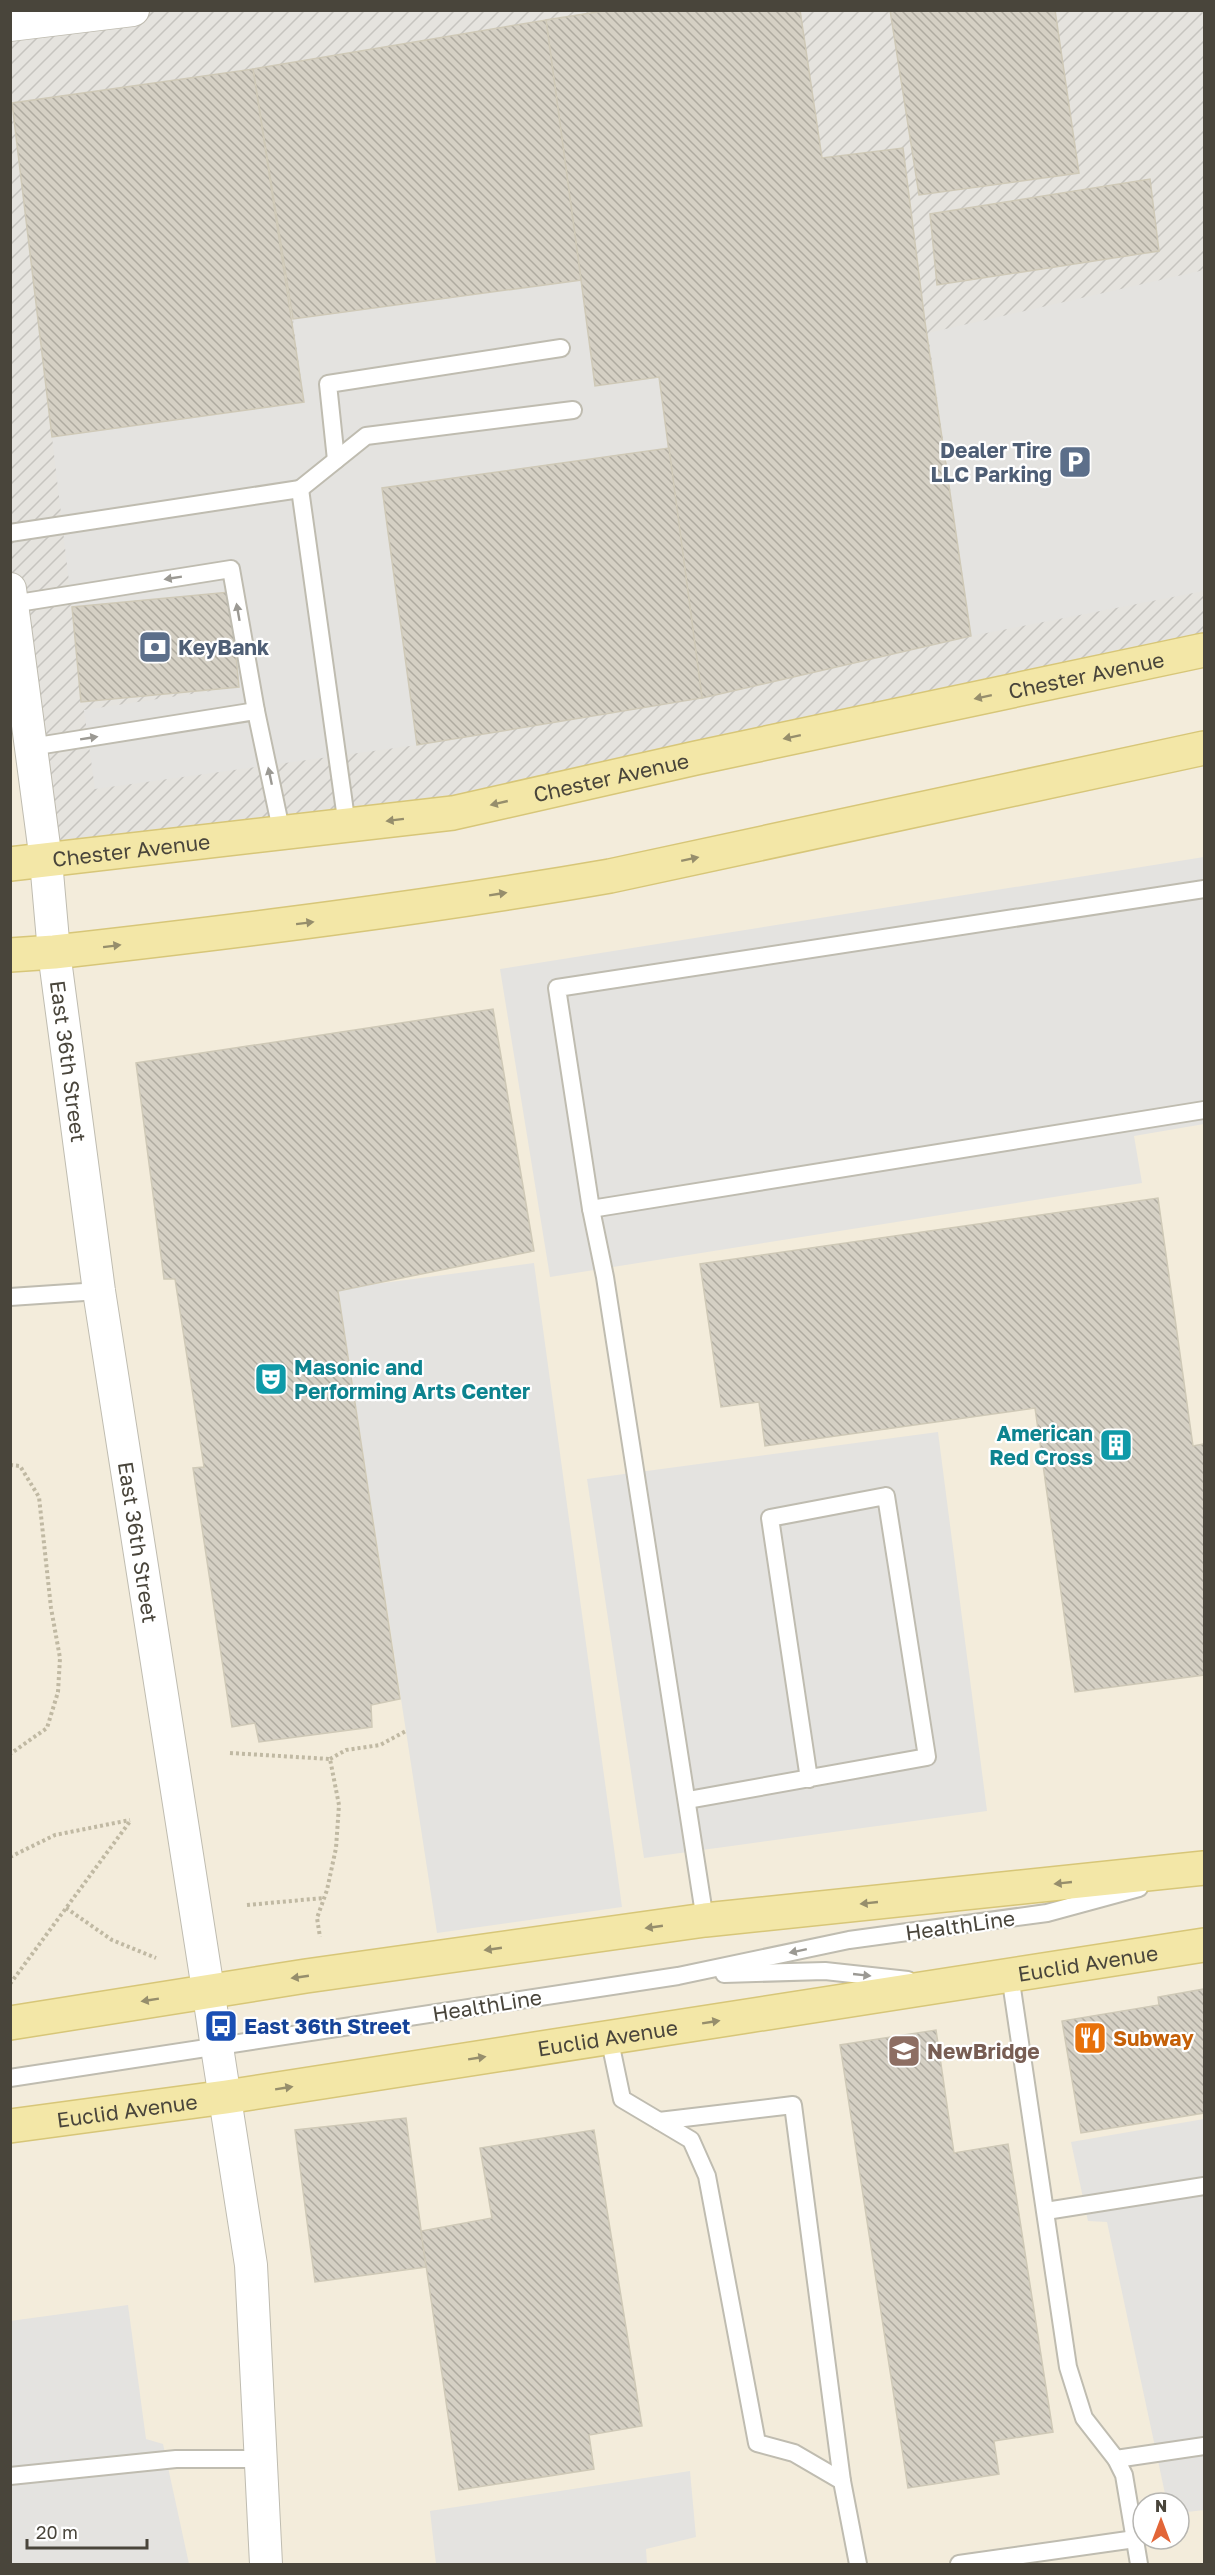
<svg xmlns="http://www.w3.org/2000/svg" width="1215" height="2575" font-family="'Golos Text',sans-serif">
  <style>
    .commercial { fill: #f3ecdb; fill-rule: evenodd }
    .industrial { fill: url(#industrial-furrows) }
    .parking { fill: #e4e3e0 }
    .building { fill: url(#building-back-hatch); stroke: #cfc9b7; stroke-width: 1.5 }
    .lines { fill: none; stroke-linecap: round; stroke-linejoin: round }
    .service-casing { stroke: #bfbcb0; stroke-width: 20 }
    .minor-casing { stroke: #bfbcb0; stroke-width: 34 }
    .primary-casing { stroke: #d7c678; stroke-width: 36 }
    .path { stroke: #c0b9a3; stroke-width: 4; stroke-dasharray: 3 3; stroke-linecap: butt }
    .service { stroke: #fff; stroke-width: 16 }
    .minor { stroke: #fff; stroke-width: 32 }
    .primary { stroke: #f3e7a7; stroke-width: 33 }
    .oneway { fill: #9b9993 }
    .oneway2 { fill: #968e6c }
    .labels { text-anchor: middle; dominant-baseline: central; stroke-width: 4.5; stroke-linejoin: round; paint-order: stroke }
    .service-label { font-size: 21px; font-weight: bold; fill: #4e5e75; stroke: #fff; text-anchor: end }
    .street-label { font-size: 21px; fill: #49453b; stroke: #fff }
    .culture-label { font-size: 21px; font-weight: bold; fill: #0d838f; stroke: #fff; text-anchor: start }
    .transit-label { font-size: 21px; font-weight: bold; fill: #164399; stroke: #fff; text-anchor: start }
    .food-label { font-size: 21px; font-weight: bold; fill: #c56008; stroke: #fff; text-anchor: start }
    .education-label { font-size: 21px; font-weight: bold; fill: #785e54; stroke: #fff; text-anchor: start }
  </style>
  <defs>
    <pattern id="industrial-furrows" width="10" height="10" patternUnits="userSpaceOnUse" patternTransform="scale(1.5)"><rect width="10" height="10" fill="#e5e3de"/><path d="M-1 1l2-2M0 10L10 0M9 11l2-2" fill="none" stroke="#c6c4bf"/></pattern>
    <pattern id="building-back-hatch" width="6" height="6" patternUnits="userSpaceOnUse" patternTransform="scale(1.5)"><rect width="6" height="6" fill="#d5d0c4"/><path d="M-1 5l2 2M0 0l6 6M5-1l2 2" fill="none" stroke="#afaba0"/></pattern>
  </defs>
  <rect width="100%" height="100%" fill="#f5f3ed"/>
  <path class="commercial" d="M11 589 1204 650V2564H11ZM1143 2503H1179V2539H1143Z"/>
  <polygon class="industrial" points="10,11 1204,11 1204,650 696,758 46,861 10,589"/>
  <g class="parking">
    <polygon points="1204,270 1204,591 971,636 928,333"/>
    <polygon points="581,280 595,385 659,377 669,448 382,488 417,745 95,789 84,710 238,687 229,592 72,607 52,437 304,402 293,319"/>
    <polygon points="1204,857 1204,1124 1134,1136 1142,1183 550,1277 500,969"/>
    <polygon points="534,1263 622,1907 437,1933 338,1289"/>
    <polygon points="938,1432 987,1811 644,1858 587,1479"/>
    <polygon points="1204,2119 1204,2510 1179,2513 1179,2503 1167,2503 1107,2222 1088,2221 1071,2142"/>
    <polygon points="128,2305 146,2439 163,2444 189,2564 11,2564 10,2321"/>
    <polygon points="690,2471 696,2537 646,2549 647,2564 436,2564 430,2511"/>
  </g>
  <g class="building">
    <polygon points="610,10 800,10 822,158 903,148 925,322 971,636 702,698 659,377 595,386 581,280 546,20"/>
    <polygon points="890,10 1055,10 1079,173 919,195"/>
    <polygon points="546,20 581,280 293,319 253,69"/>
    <polygon points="253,69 304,402 52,437 12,103"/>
    <polygon points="1150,179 1159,251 937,285 930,214"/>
    <polygon points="669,448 702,698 417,745 382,488"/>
    <polygon points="230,592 239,687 81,702 72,607"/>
    <polygon points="493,1009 534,1251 338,1291 400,1699 371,1705 372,1727 259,1742 255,1723 232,1727 193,1468 204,1467 175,1279 164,1279 136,1063"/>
    <polygon points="1158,1198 1193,1446 1204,1444 1204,1675 1075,1692 1035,1408 765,1446 759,1402 721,1407 700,1264"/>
    <polygon points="1204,1989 1204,2113 1081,2133 1062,2021 1159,2005 1158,1997"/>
    <polygon points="936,2030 954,2153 1008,2144 1053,2432 994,2441 999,2474 908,2488 840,2045"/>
    <polygon points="406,2118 426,2267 315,2282 295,2130"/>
    <polygon points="594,2130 642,2426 589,2435 594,2469 459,2490 421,2231 492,2218 480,2148"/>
  </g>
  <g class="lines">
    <g class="service-casing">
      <g id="service">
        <polyline points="336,460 328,384 561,348"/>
        <polyline points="300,489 366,436 573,410"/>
        <polyline points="10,533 300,489 347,826"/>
        <polyline points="12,604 231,569 256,711 282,834"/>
        <polyline points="31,747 256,711"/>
        <polyline points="1204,889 557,988 591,1209 1204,1110"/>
        <polyline points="591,1209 605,1277 705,1920"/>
        <polyline points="10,1297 99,1291"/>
        <polyline points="688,1800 927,1757 886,1496 770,1518 809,1779"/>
        <polyline points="724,1974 825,1971 908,1980"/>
        <polyline points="1010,1975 1068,2367 1084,2418 1116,2459 1124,2475 1139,2564"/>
        <polyline points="609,2037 622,2099 691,2140 707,2176 757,2443 794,2453 842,2481 858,2564"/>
        <polyline points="10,2078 678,1976 849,1940 1047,1913 1139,1888"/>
        <polyline points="659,2121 793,2105 842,2481"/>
        <polyline points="1046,2211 1204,2186"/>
        <polyline points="1116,2459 1204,2446"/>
        <polyline points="10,2476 176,2459 262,2459"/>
        <polyline points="959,2564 1135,2539"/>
      </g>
    </g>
    <g class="minor-casing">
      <g id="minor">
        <polyline points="10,25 133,10"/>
        <path id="s1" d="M10 589 46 861 54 952 99 1291 251 2265 266 2564"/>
      </g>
    </g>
    <g class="primary-casing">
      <g id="primary">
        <path id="s2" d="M10 864 453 813 696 758 1204 650"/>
        <path d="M10 955 54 952C240 931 426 908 610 876L1204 748"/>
        <polyline points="10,2023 306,1976 705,1920 1204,1868"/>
        <path id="s3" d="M10 2126 226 2097 1204 1945"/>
      </g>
    </g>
    <g class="path">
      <polyline points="10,1465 20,1466 39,1497 51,1608 60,1658 58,1692 47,1728 10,1754"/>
      <polyline points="230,1753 330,1759 339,1805 336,1848 327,1890 317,1918 320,1937"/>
      <polyline points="330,1759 346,1750 380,1745 406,1731"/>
      <polyline points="10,1857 55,1835 130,1820"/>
      <polyline points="247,1905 324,1898"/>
      <polyline points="66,1908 112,1940 156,1958"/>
      <polyline points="10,1984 131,1820"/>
    </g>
    <use href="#service" class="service"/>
    <use href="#minor" class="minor"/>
    <use href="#primary" class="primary"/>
  </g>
  <defs><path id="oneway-solid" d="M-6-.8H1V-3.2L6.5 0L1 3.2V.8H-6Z" transform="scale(1.5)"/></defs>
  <g class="oneway">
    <use href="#oneway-solid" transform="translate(173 578) rotate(171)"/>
    <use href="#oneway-solid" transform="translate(238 612) rotate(-100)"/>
    <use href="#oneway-solid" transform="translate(89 738) rotate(-9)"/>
    <use href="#oneway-solid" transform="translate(270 776) rotate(-102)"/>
    <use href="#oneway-solid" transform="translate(798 1951) rotate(168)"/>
    <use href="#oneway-solid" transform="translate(862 1975) rotate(6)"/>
  </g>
  <g class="oneway2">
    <use href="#oneway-solid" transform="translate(983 697) rotate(168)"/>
    <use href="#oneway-solid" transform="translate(792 737) rotate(168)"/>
    <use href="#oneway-solid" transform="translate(499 803) rotate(167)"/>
    <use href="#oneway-solid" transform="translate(395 820) rotate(173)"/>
    <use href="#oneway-solid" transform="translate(690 859) rotate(-12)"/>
    <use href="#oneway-solid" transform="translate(498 894) rotate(-9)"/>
    <use href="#oneway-solid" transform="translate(305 923) rotate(-7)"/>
    <use href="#oneway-solid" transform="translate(112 946) rotate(-7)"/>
    <use href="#oneway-solid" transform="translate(1063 1883) rotate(174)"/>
    <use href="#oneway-solid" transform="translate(869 1903) rotate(174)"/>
    <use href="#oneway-solid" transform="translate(654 1927) rotate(172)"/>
    <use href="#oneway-solid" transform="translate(493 1949) rotate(172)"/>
    <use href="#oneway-solid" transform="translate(300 1977) rotate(172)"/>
    <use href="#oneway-solid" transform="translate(150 2000) rotate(171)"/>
    <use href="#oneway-solid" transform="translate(711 2022) rotate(-9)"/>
    <use href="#oneway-solid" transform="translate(477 2058) rotate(-9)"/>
    <use href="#oneway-solid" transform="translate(284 2088) rotate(-9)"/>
  </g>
  <defs>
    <g id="parking-square" transform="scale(1.725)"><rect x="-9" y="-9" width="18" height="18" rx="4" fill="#5c6f8a" stroke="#fff"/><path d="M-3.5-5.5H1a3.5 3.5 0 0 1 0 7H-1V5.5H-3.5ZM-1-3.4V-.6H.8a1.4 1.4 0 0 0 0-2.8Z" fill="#fff"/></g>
    <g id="bank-square" transform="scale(1.725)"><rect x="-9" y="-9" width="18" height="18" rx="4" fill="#5c6f8a" stroke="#fff"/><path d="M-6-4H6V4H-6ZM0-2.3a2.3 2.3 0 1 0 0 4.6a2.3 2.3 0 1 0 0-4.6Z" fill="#fff"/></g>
    <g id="theatre-square" transform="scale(1.725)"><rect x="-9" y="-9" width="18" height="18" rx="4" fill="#0f9aa8" stroke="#fff"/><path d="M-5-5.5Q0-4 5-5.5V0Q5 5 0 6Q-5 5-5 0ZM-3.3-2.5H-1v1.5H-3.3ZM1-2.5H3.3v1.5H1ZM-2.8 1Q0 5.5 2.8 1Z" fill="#fff"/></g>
    <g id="building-square" transform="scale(1.725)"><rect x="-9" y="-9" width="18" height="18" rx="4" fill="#0f9aa8" stroke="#fff"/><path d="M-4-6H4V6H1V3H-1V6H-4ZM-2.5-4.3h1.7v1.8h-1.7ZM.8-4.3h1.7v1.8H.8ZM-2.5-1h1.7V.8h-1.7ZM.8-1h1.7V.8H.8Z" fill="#fff"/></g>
    <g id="bus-square" transform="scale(1.725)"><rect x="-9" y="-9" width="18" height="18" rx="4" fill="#1a4fb4" stroke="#fff"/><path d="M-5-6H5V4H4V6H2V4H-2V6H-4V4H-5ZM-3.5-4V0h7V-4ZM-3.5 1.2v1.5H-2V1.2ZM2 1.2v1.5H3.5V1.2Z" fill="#fff"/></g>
    <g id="restaurant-square" transform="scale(1.725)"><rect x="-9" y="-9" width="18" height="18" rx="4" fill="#e8710a" stroke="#fff"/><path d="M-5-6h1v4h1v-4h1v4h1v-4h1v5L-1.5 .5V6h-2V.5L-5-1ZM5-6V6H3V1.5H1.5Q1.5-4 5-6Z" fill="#fff"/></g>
    <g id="school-square" transform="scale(1.725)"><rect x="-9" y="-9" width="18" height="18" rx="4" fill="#8d6e63" stroke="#fff"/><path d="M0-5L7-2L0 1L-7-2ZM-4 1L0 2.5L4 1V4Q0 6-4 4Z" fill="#fff"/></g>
  </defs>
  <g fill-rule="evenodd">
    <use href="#parking-square" x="1075" y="462"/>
    <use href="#bank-square" x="155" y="647"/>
    <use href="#theatre-square" x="271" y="1379"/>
    <use href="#building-square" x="1116" y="1445"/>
    <use href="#bus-square" x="221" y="2026"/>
    <use href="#restaurant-square" x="1090" y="2038"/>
    <use href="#school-square" x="904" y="2051"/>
  </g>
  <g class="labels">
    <g class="service-label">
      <text x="1052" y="450">Dealer Tire<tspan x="1052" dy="24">LLC Parking</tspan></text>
      <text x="178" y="647" text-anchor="start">KeyBank</text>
    </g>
    <g class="street-label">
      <text stroke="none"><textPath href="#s2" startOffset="1094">Chester Avenue</textPath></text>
      <text stroke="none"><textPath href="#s2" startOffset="608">Chester Avenue</textPath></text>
      <text stroke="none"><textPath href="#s2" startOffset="122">Chester Avenue</textPath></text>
      <text stroke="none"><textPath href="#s1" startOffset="476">East 36th Street</textPath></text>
      <text stroke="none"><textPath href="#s1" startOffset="962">East 36th Street</textPath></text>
      <text transform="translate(960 1925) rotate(-8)">HealthLine</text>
      <text stroke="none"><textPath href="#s3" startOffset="1090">Euclid Avenue</textPath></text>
      <text transform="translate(487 2005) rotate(-9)">HealthLine</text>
      <text stroke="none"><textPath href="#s3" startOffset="604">Euclid Avenue</textPath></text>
      <text stroke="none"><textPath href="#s3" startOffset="118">Euclid Avenue</textPath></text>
    </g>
    <g class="culture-label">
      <text x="294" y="1367">Masonic and<tspan x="294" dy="24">Performing Arts Center</tspan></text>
      <text x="1093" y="1433" text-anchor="end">American<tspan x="1093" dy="24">Red Cross</tspan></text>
    </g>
    <g class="transit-label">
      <text x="244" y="2026">East 36th Street</text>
    </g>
    <g class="food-label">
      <text x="1113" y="2038">Subway</text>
    </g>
    <g class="education-label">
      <text x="927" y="2051">NewBridge</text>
    </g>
  </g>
  <rect width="1215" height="2575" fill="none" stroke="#49453b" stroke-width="24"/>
  <g transform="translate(1161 2521)"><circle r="28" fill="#ffffff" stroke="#b6b5b1" stroke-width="1.5"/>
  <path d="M0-4.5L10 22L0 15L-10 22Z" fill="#e26537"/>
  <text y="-9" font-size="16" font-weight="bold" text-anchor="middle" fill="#49453b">N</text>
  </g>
  <path d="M27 2539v9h120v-9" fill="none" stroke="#49453b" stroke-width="3"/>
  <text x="36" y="2539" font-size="18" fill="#49453b" stroke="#ffffff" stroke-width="4.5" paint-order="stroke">20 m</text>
</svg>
